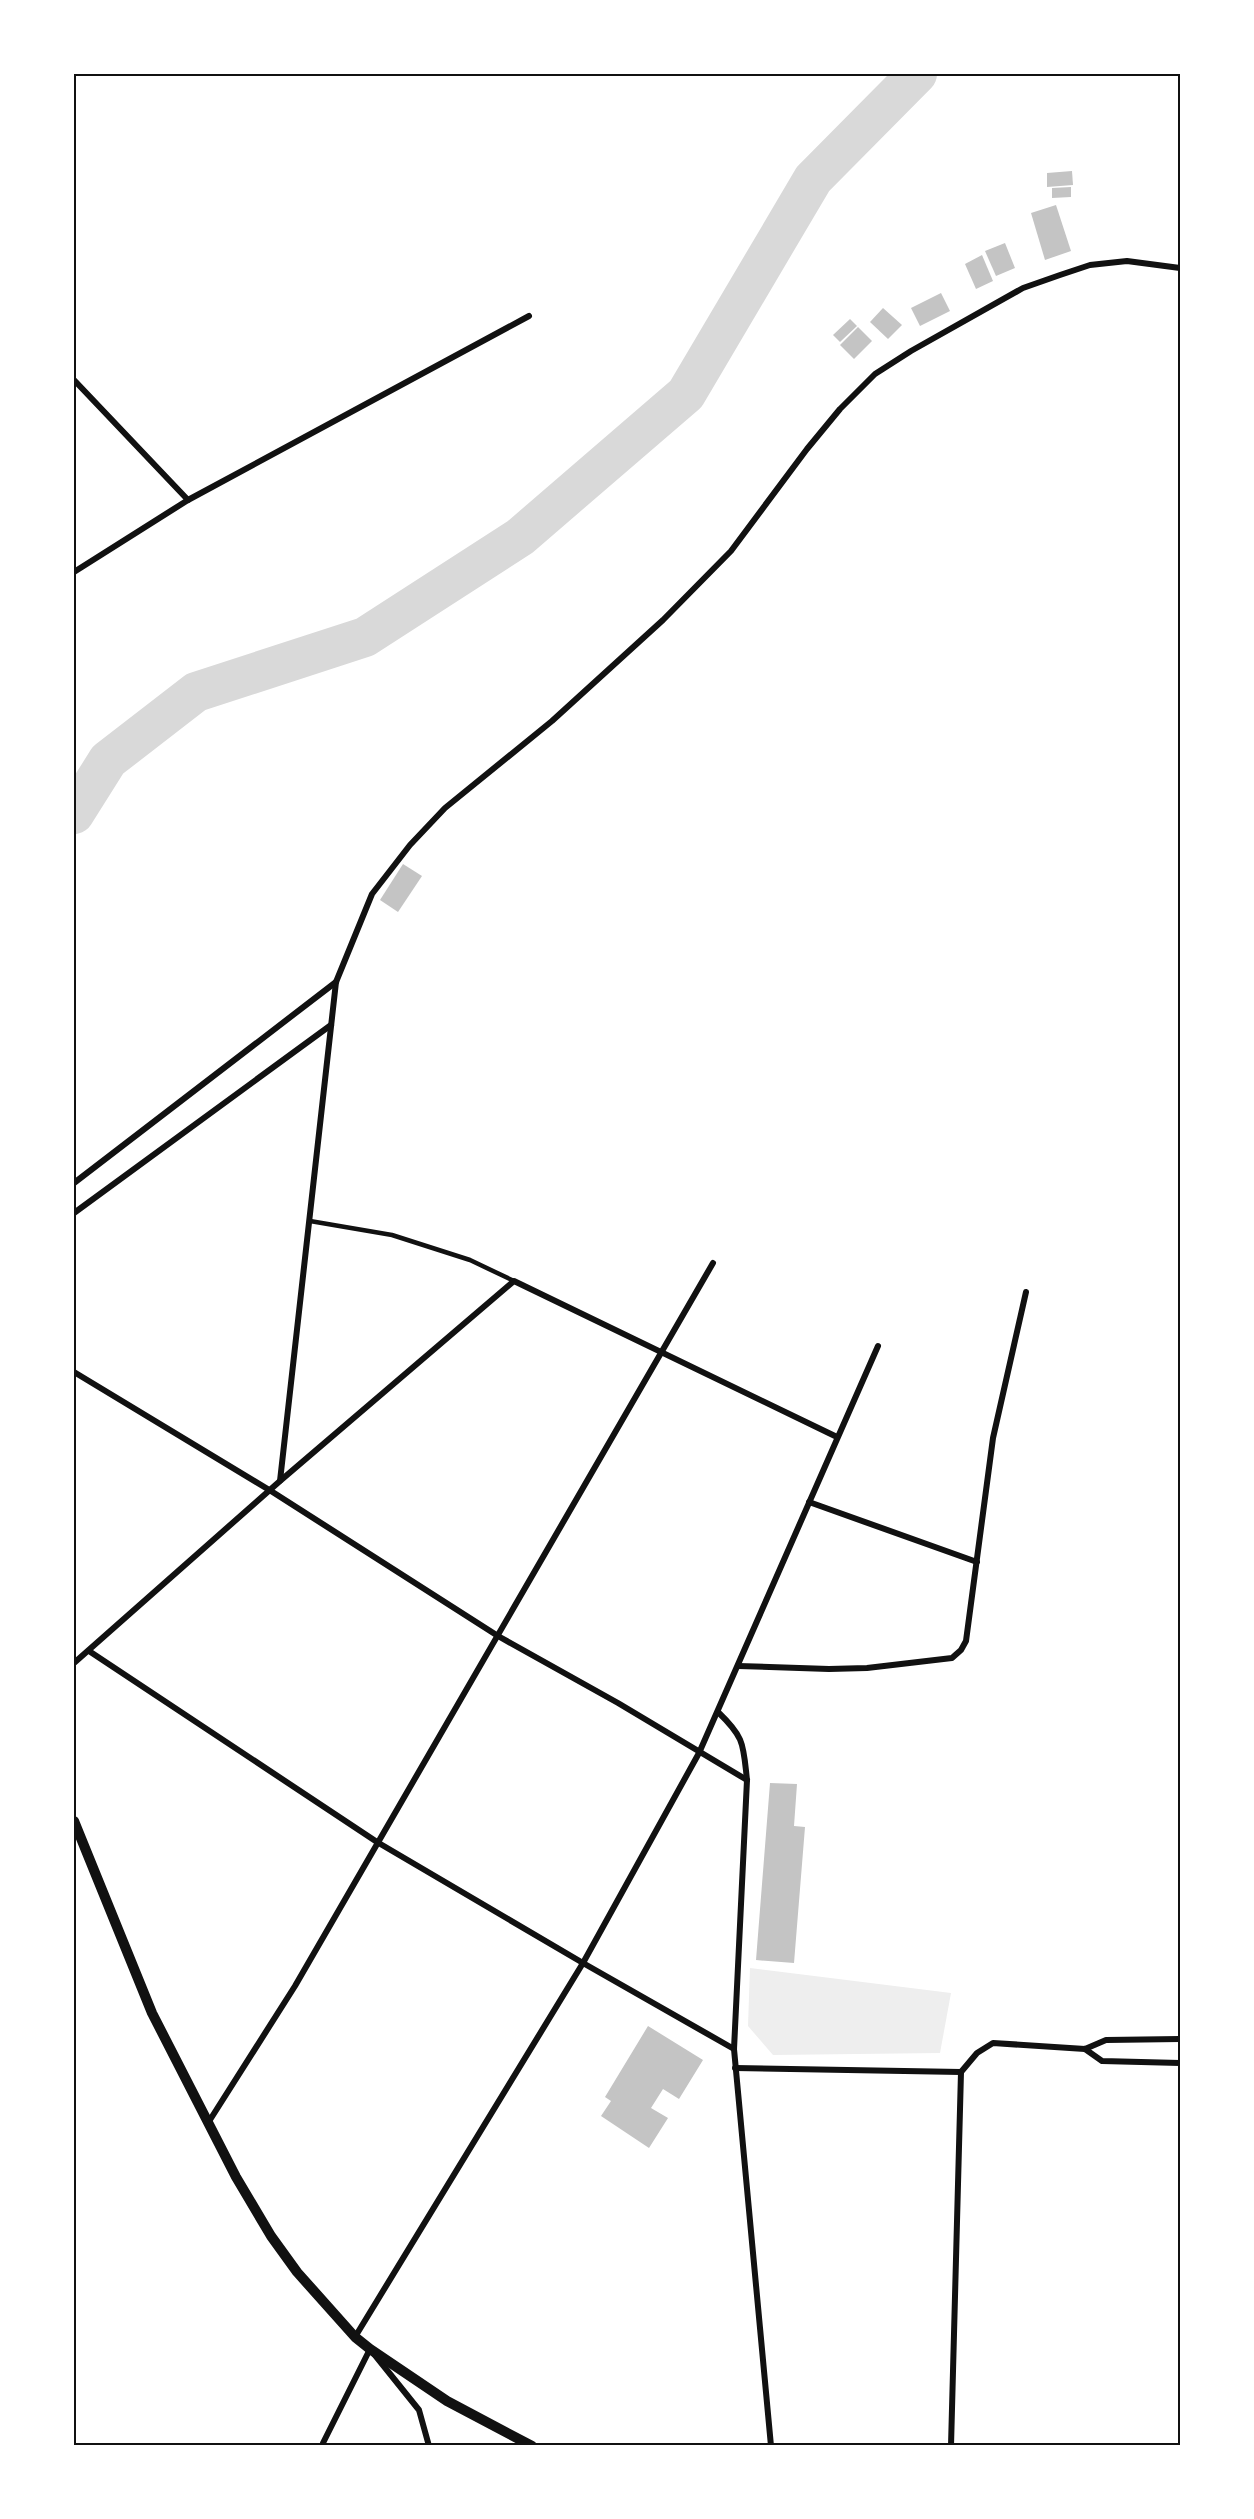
<svg xmlns="http://www.w3.org/2000/svg" width="1254" height="2519" font-family="Karla,sans-serif">
  <style>
    .green { fill: #eee }
    .lines { fill: none; stroke-linecap: round; stroke-linejoin: round }
    .river { stroke: #d9d9d9; stroke-width: 40 }
    .building { fill: #c4c4c4 }
    .service { stroke: #111; stroke-width: 4.5 }
    .minor { stroke: #111; stroke-width: 6 }
    .tertiary { stroke: #111; stroke-width: 10 }
    .neatline { fill: none; stroke: #111; stroke-width: 2 }
  </style>
  <rect width="100%" height="100%" fill="#fff"/>
  <polygon class="green" points="750,1968 951,1993 940,2053 773,2055 748,2026"/>
  <g class="lines">
    <polyline class="river" points="74,814 108,760 196,692 365,637 520,537 686,394 813,179 917,74"/>
  </g>
  <g class="building">
    <polygon points="1072,171 1073,185 1047,187 1047,173"/>
    <polygon points="1071,187 1071,197 1052,198 1052,188"/>
    <polygon points="1056,205 1071,251 1045,260 1031,213"/>
    <polygon points="1005,243 1015,268 996,276 985,251"/>
    <polygon points="982,255 993,281 976,289 965,264"/>
    <polygon points="941,293 950,311 920,326 911,308"/>
    <polygon points="883,308 902,325 888,339 870,322"/>
    <polygon points="850,319 857,326 840,342 833,335"/>
    <polygon points="858,327 872,341 854,359 840,345"/>
    <polygon points="403,864 422,876 398,912 380,900"/>
    <polygon points="770,1783 797,1784 794,1826 805,1827 794,1963 756,1960"/>
    <polygon points="648,2026 703,2060 679,2099 663,2089 651,2108 668,2118 649,2148 601,2116 611,2101 605,2097"/>
  </g>
  <g class="lines">
    <polyline class="service" points="310,1221 392,1235 470,1260 514,1281"/>
    <g class="minor">
      <polyline points="74,380 188,500"/>
      <polyline points="74,572 188,500 529,316"/>
      <polyline points="74,1183 336,982"/>
      <polyline points="74,1213 331,1025"/>
      <polyline points="74,1372 271,1491 498,1636 618,1703 747,1780"/>
      <polyline points="280,1481 336,982 372,894 410,845 445,808 552,721 663,620 731,551 807,449 840,409 875,374 911,351 1023,288 1060,275 1090,265 1127,261 1180,268"/>
      <polyline points="809,1502 977,1562"/>
      <polyline points="89,1651 377,1842 583,1963 734,2049"/>
      <polyline points="74,1663 280,1481 514,1281 837,1437"/>
      <polyline points="738,1666 829,1669 867,1668 952,1658 961,1650 966,1641 993,1438 1026,1292"/>
      <path d="M718 1712C745 1738 743 1744 747 1780L734 2049 771 2446"/>
      <polyline points="1085,2049 1102,2061 1180,2063"/>
      <polyline points="735,2068 961,2072"/>
      <polyline points="961,2072 977,2053 993,2043 1085,2049 1106,2040 1180,2039"/>
      <polyline points="208,2123 295,1986 713,1263"/>
      <polyline points="355,2337 583,1963 699,1753 878,1346"/>
      <polyline points="323,2443 370,2349 419,2410 429,2446"/>
      <polyline points="951,2446 961,2072"/>
    </g>
    <polyline class="tertiary" points="74,1821 152,2013 236,2177 271,2236 297,2272 355,2337 370,2349 447,2401 532,2446"/>
  </g>
  <rect width="1254" height="2519" fill="none" stroke="#ffffff" stroke-width="150"/>
  <rect x="75" y="75" width="1104" height="2369" class="neatline"/>
</svg>
